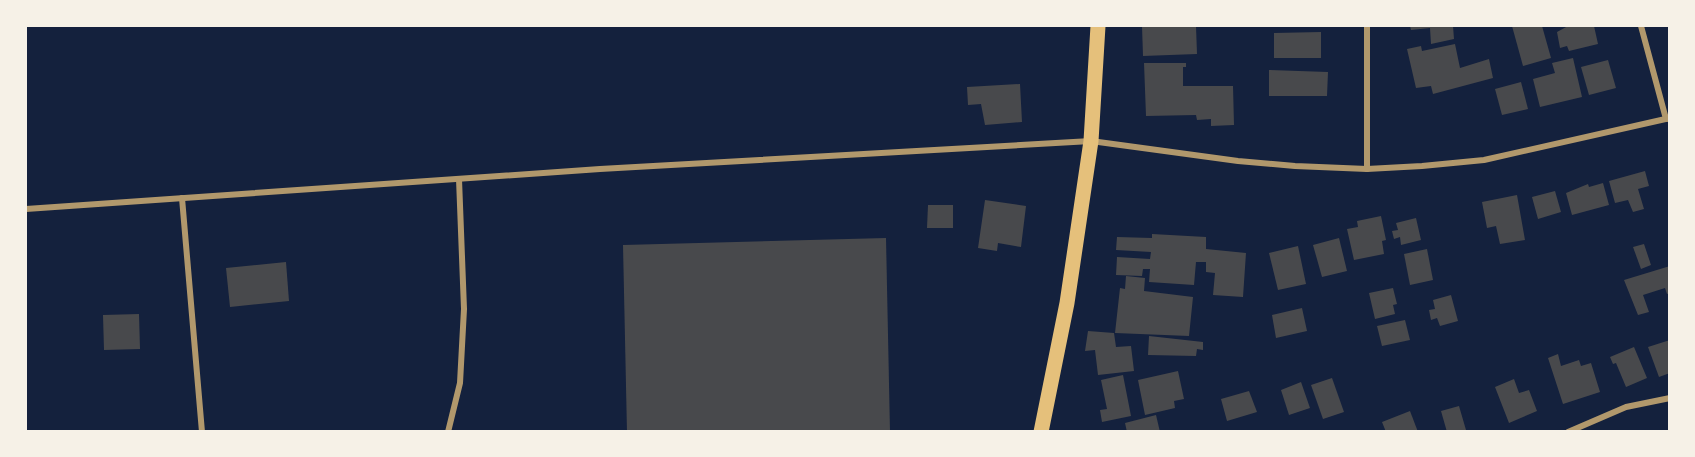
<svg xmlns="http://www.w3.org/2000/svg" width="1695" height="457" font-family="Karla,sans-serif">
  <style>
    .building { fill: #48494c }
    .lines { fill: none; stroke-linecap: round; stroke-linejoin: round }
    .minor { stroke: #b1986c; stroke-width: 6 }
    .primary { stroke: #e5c07b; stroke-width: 15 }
  </style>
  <rect width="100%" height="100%" fill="#14213d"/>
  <g class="building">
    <polygon points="1142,26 1196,26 1197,54 1143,56"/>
    <polygon points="1410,26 1453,26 1454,39 1431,44 1430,28 1411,30"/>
    <polygon points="1512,26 1542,26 1551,58 1523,66"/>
    <polygon points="1568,26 1594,26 1598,44 1569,51 1567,46 1560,48 1557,32"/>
    <polygon points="1321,32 1321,58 1274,58 1274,33"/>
    <polygon points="1455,44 1460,68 1489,59 1493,78 1433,94 1431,86 1416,88 1407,49 1421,46 1422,51"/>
    <polygon points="1573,58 1582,97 1540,107 1533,79 1555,73 1552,63"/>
    <polygon points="1608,60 1616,88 1589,95 1581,67"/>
    <polygon points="1144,63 1186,63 1186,67 1183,67 1183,86 1233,86 1234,125 1211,126 1211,119 1197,120 1196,115 1146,116"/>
    <polygon points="1269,70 1328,72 1327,96 1269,96"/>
    <polygon points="1521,82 1528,109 1502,115 1495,89"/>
    <polygon points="1020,84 1022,122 985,125 981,104 968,105 967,87"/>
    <polygon points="1645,171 1649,186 1638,189 1644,209 1633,212 1628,200 1615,203 1609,181"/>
    <polygon points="1603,183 1609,205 1572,215 1566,193 1588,184 1589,187"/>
    <polygon points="1555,191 1561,212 1538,219 1532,197"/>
    <polygon points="1517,195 1525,240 1500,244 1496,226 1487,228 1482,202"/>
    <polygon points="985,200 1026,206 1021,247 998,243 997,251 978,248"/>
    <polygon points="928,205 953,205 953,228 927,228"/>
    <polygon points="1381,216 1386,240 1382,241 1384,254 1354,260 1347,229 1358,227 1357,221"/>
    <polygon points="1416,218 1421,240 1401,245 1400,237 1394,239 1392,231 1398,230 1396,223"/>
    <polygon points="1152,234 1206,237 1206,249 1246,253 1243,297 1213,295 1215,273 1206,272 1206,262 1196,262 1194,285 1149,282 1150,269 1143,269 1142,276 1116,275 1117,257 1150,259 1151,252 1116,250 1117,237 1152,238"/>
    <polygon points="886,238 890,432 627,432 623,245"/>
    <polygon points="1339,238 1347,271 1322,277 1313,245"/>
    <polygon points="1644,244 1651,265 1641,269 1633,247"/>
    <polygon points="1298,246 1306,284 1278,290 1269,253"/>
    <polygon points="1427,249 1433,280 1410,285 1404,254"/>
    <polygon points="286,262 289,301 230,307 226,268"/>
    <polygon points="1670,266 1670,293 1667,294 1665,288 1643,295 1649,312 1638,315 1624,280"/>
    <polygon points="1126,276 1145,278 1144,291 1193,297 1189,336 1115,333 1120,288 1125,289"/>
    <polygon points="1393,288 1397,304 1393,305 1395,314 1375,319 1369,293"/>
    <polygon points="1451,295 1458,321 1440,326 1437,318 1431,320 1429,310 1435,309 1433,300"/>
    <polygon points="1302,308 1307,331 1276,338 1272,315"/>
    <polygon points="139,314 140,349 104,350 103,315"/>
    <polygon points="1405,320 1410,340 1382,346 1377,326"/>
    <polygon points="1088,331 1114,333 1116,347 1131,346 1134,371 1098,375 1095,350 1085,351"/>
    <polygon points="1149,336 1203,342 1203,350 1197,349 1196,356 1148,355"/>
    <polygon points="1670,340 1670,373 1659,377 1648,347"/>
    <polygon points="1634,347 1647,378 1626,387 1616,363 1613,364 1610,357"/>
    <polygon points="1558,354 1561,366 1579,360 1581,366 1591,363 1600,392 1563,404 1548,358"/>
    <polygon points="1178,371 1184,399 1174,401 1175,408 1145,415 1138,380"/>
    <polygon points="1123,375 1131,416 1102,422 1100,410 1107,409 1101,380"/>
    <polygon points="1332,378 1344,412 1323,419 1311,385"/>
    <polygon points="1514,379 1519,393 1529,390 1537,411 1509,423 1495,387"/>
    <polygon points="1301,382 1310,408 1289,415 1281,390"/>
    <polygon points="1249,391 1257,412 1227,421 1221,399"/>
    <polygon points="1459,406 1466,430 1447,432 1441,411"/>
    <polygon points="1410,411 1418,432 1386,432 1382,422"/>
    <polygon points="1156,415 1160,432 1127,432 1125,423"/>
  </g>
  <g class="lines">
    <g class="minor">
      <polyline points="1367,26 1367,169"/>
      <polyline points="1641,26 1666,119"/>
      <polyline points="182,198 202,432"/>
      <polyline points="26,209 600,169 1091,141 1238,161 1295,166 1367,169 1422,166 1484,160 1670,118"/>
      <polyline points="448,432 460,383 464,309 459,179"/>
      <polyline points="1568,432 1626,407 1670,398"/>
    </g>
    <polyline class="primary" points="1041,432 1067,303 1091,141 1098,26"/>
  </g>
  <rect width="1695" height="457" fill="none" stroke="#f6f1e7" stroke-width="54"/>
</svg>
